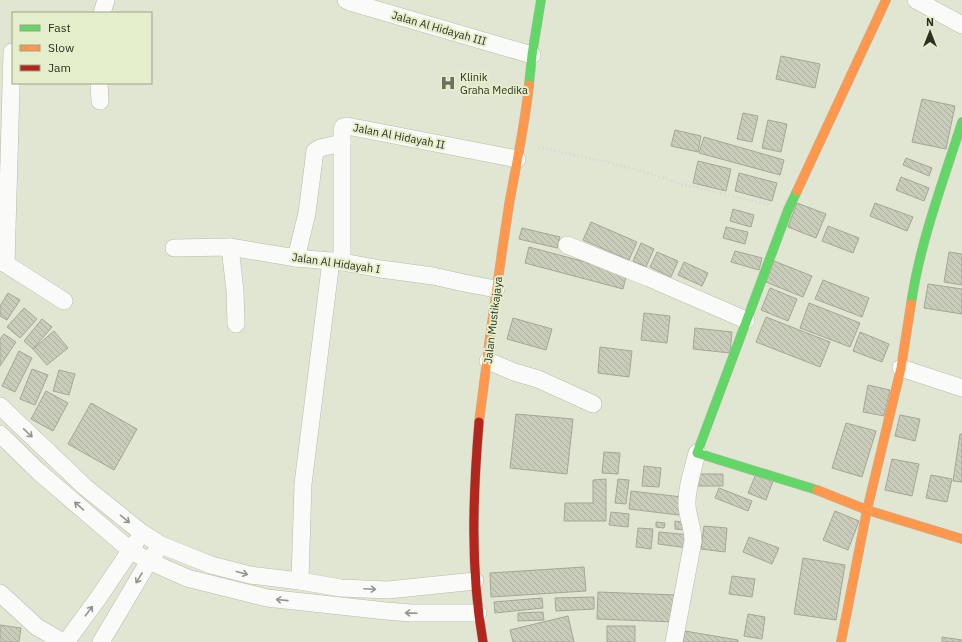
<svg xmlns="http://www.w3.org/2000/svg" width="962" height="642" font-family="'IBM Plex Sans',sans-serif">
  <style>
    .building { fill: url(#building-back-hatch); stroke: #a4a696 }
    .lines { fill: none; stroke-linecap: round; stroke-linejoin: round }
    .street-casing { stroke: #b7bbab; stroke-width: 18 }
    .fast-casing { stroke: #b7bbab; stroke-width: 10 }
    .slow-casing { stroke: #b7bbab; stroke-width: 10 }
    .jam-casing { stroke: #b7bbab; stroke-width: 10 }
    .path { stroke: #d9dbd5; stroke-width: 2.5; stroke-dasharray: 2 2; stroke-linecap: butt }
    .street { stroke: #fafbf8; stroke-width: 17 }
    .fast { stroke: #63d668; stroke-width: 9 }
    .slow { stroke: #ff974d; stroke-width: 9 }
    .jam { stroke: #b3261e; stroke-width: 9 }
    .oneway { stroke: #94968e }
    .labels { text-anchor: middle; dominant-baseline: central; stroke-width: 4; stroke-linejoin: round; paint-order: stroke }
    .street-label { font-size: 11px; fill: #2d3123; stroke: #e5eeca }
    .poi-label { font-size: 11px; fill: #2d3123; stroke: #e5eeca; text-anchor: start }
  </style>
  <defs>
    <pattern id="building-back-hatch" width="6" height="6" patternUnits="userSpaceOnUse"><rect width="6" height="6" fill="#caccbb"/><path d="M-1 5l2 2M0 0l6 6M5-1l2 2" fill="none" stroke="#aeb0a0"/></pattern>
  </defs>
  <rect width="100%" height="100%" fill="#e1e6d2"/>
  <g class="building">
    <polygon points="781,56 820,64 815,88 776,79"/>
    <polygon points="922,99 955,106 946,149 912,142"/>
    <polygon points="743,113 758,116 752,142 737,139"/>
    <polygon points="768,120 787,124 781,152 762,148"/>
    <polygon points="675,130 701,136 698,152 671,146"/>
    <polygon points="704,137 784,160 780,175 699,153"/>
    <polygon points="906,158 932,168 929,176 903,165"/>
    <polygon points="698,161 731,169 726,191 693,183"/>
    <polygon points="739,173 777,183 772,201 735,191"/>
    <polygon points="901,177 929,188 924,201 896,190"/>
    <polygon points="797,203 826,214 816,238 788,227"/>
    <polygon points="875,203 913,217 907,231 870,216"/>
    <polygon points="733,209 754,215 751,227 730,221"/>
    <polygon points="591,222 637,242 629,260 583,240"/>
    <polygon points="828,226 859,238 853,253 822,241"/>
    <polygon points="726,227 748,232 745,244 723,238"/>
    <polygon points="522,228 560,237 557,248 519,239"/>
    <polygon points="641,243 654,249 646,267 633,261"/>
    <polygon points="529,247 627,273 623,289 525,263"/>
    <polygon points="735,251 762,258 759,270 731,262"/>
    <polygon points="657,252 678,261 671,277 650,267"/>
    <polygon points="949,252 962,254 962,285 944,282"/>
    <polygon points="774,261 812,276 803,297 766,282"/>
    <polygon points="684,262 708,273 702,286 678,275"/>
    <polygon points="823,280 869,298 862,317 815,299"/>
    <polygon points="928,284 962,289 962,314 924,308"/>
    <polygon points="770,288 797,299 788,321 761,310"/>
    <polygon points="8,293 20,300 7,320 0,316 0,306"/>
    <polygon points="809,303 860,323 850,347 800,328"/>
    <polygon points="24,308 37,319 20,338 7,327"/>
    <polygon points="644,313 670,316 667,343 641,340"/>
    <polygon points="766,317 830,342 820,367 756,342"/>
    <polygon points="513,318 552,329 546,350 507,339"/>
    <polygon points="42,319 52,327 33,349 24,341"/>
    <polygon points="695,328 732,332 730,353 693,349"/>
    <polygon points="54,331 68,348 47,365 33,349"/>
    <polygon points="860,332 889,344 882,362 853,351"/>
    <polygon points="4,334 16,342 0,366 0,339"/>
    <polygon points="600,347 632,351 629,377 598,373"/>
    <polygon points="19,351 32,358 15,392 2,386"/>
    <polygon points="32,369 48,375 35,405 20,399"/>
    <polygon points="59,370 75,374 69,395 53,391"/>
    <polygon points="868,385 890,390 884,416 863,412"/>
    <polygon points="46,391 68,403 53,431 31,419"/>
    <polygon points="91,403 137,429 114,470 68,444"/>
    <polygon points="516,414 573,419 567,474 510,468"/>
    <polygon points="900,415 920,419 915,441 895,436"/>
    <polygon points="846,423 876,431 862,477 832,468"/>
    <polygon points="960,434 962,434 962,482 953,481"/>
    <polygon points="604,452 620,453 618,474 602,473"/>
    <polygon points="892,459 919,464 912,496 885,490"/>
    <polygon points="644,466 661,468 659,487 642,486"/>
    <polygon points="694,474 723,474 723,486 693,486"/>
    <polygon points="756,474 773,481 766,500 748,493"/>
    <polygon points="931,475 952,479 947,502 926,498"/>
    <polygon points="606,479 606,521 564,521 565,503 593,503 593,480"/>
    <polygon points="618,479 629,480 626,504 615,503"/>
    <polygon points="719,488 752,501 748,511 715,498"/>
    <polygon points="631,491 682,497 679,515 629,509"/>
    <polygon points="835,511 859,521 848,550 823,540"/>
    <polygon points="611,512 629,514 628,527 609,525"/>
    <polygon points="675,521 687,523 686,530 675,529"/>
    <polygon points="656,522 665,523 664,528 656,527"/>
    <polygon points="704,526 727,528 725,552 701,549"/>
    <polygon points="638,528 653,529 651,549 636,547"/>
    <polygon points="659,532 690,535 688,548 658,544"/>
    <polygon points="749,537 779,548 772,564 743,552"/>
    <polygon points="803,558 845,565 836,620 794,614"/>
    <polygon points="584,567 586,591 491,597 490,573"/>
    <polygon points="732,576 755,579 752,597 729,594"/>
    <polygon points="598,592 676,595 675,622 597,619"/>
    <polygon points="594,597 594,609 556,611 555,598"/>
    <polygon points="542,598 543,608 495,613 494,602"/>
    <polygon points="543,612 544,620 518,621 518,613"/>
    <polygon points="748,614 765,617 762,639 744,636"/>
    <polygon points="568,616 574,642 513,642 510,630"/>
    <polygon points="0,625 21,628 19,642 0,642"/>
    <rect x="607" y="626" width="28" height="16"/>
    <polygon points="685,631 738,640 738,642 683,642"/>
    <polygon points="942,637 962,640 962,642 942,642"/>
  </g>
  <g class="lines">
    <g class="street-casing">
      <g id="street">
        <polyline points="346,0 350,2 532,55"/>
        <polyline points="916,0 962,25"/>
        <polyline points="102,13 106,0"/>
        <polyline points="99,83 100,101"/>
        <polyline points="567,245 649,278 746,320"/>
        <polyline points="230,247 235,291 236,324"/>
        <polyline points="174,248 230,247 296,258 342,262 381,269 433,276 464,283 496,289"/>
        <polyline points="296,258 307,213 315,151 320,148 342,143"/>
        <polyline points="0,262 6,264 64,301"/>
        <polyline points="342,262 342,130 343,127 347,126 517,159"/>
        <polyline points="6,264 12,52"/>
        <polyline points="488,361 514,372 538,379 593,404"/>
        <polyline points="901,368 962,388"/>
        <polyline points="0,406 85,487 142,533 161,545 211,565 250,575 300,581 341,588 388,590 475,581"/>
        <polyline points="0,434 39,472 130,550 149,561 187,578 267,598 386,611 411,613 478,613"/>
        <polyline points="300,581 303,484 331,261"/>
        <polyline points="0,593 37,627 63,642"/>
        <polyline points="66,642 99,597 136,542"/>
        <polyline points="101,642 149,561 156,552"/>
        <path d="M674 642 693 541C693 528 688 518 687 506 686 488 693 470 697 453"/>
      </g>
    </g>
    <g class="fast-casing">
      <g id="fast">
        <polyline points="529,85 532,55 541,0"/>
        <polyline points="797,191 788,210 697,453 817,490"/>
        <path d="M911 304C920 242 943 182 962 122"/>
      </g>
    </g>
    <g class="slow-casing">
      <g id="slow">
        <polyline points="797,191 886,0"/>
        <path d="M479 422C488 349 498 277 509 205 516 165 525 125 529 85"/>
        <polyline points="817,490 867,510 962,539"/>
        <polyline points="841,642 867,510 901,368 911,304"/>
      </g>
    </g>
    <g class="jam-casing">
      <path id="jam" d="M479 422C473 495 470 569 483 642"/>
    </g>
    <polyline class="path" points="538,147 606,162 645,172 678,183 770,205"/>
    <use href="#street" class="street"/>
    <use href="#fast" class="fast"/>
    <use href="#slow" class="slow"/>
    <use href="#jam" class="jam"/>
  </g>
  <defs><path id="oneway-shaft" d="M-6 0H5M1.5-3L5.5 0L1.5 3" fill="none" stroke-width="1.6" stroke-linecap="round" stroke-linejoin="round"/></defs>
  <g class="oneway">
    <use href="#oneway-shaft" transform="translate(28 433) rotate(44)"/>
    <use href="#oneway-shaft" transform="translate(79 506) rotate(-139)"/>
    <use href="#oneway-shaft" transform="translate(125 519) rotate(39)"/>
    <use href="#oneway-shaft" transform="translate(242 573) rotate(15)"/>
    <use href="#oneway-shaft" transform="translate(139 578) rotate(121)"/>
    <use href="#oneway-shaft" transform="translate(370 589) rotate(3)"/>
    <use href="#oneway-shaft" transform="translate(282 600) rotate(-174)"/>
    <use href="#oneway-shaft" transform="translate(89 611) rotate(-53)"/>
    <use href="#oneway-shaft" transform="translate(411 613) rotate(-178)"/>
  </g>
  <defs>
    <g id="hospital-bare" transform="scale(1.2)"><path d="M-5-5h3v3.5h4V-5h3V5h-3V1.5h-4V5h-3Z" fill="#6c7060" stroke="#e5eeca" stroke-width="2.5" paint-order="stroke"/></g>
  </defs>
  <g fill-rule="evenodd">
    <use href="#hospital-bare" x="448" y="83"/>
  </g>
  <g class="labels">
    <g class="street-label">
      <text transform="translate(439 28) rotate(16)">Jalan Al Hidayah III</text>
      <text transform="translate(399 136) rotate(11)">Jalan Al Hidayah II</text>
      <text transform="translate(336 263) rotate(8)">Jalan Al Hidayah I</text>
      <text transform="translate(493 320) rotate(-83)">Jalan Mustikajaya</text>
    </g>
    <g class="poi-label">
      <text x="460" y="77">Klinik<tspan x="460" dy="13">Graha Medika</tspan></text>
    </g>
  </g>
  <rect x="12" y="12" width="140" height="72" fill="#e5eeca" stroke="#9ba287"/>
  <rect x="20" y="25" width="20" height="6" fill="#63d668" stroke="#9ba287"/>
  <text x="48" y="32" font-size="12" fill="#2d3123">Fast</text>
  <rect x="20" y="45" width="20" height="6" fill="#ff974d" stroke="#9ba287"/>
  <text x="48" y="52" font-size="12" fill="#2d3123">Slow</text>
  <rect x="20" y="65" width="20" height="6" fill="#b3261e" stroke="#9ba287"/>
  <text x="48" y="72" font-size="12" fill="#2d3123">Jam</text>
  <g transform="translate(930 32)" stroke="#e5eeca" stroke-width="3" paint-order="stroke">
  <path d="M0-3L7 15L0 10L-7 15Z" fill="#2d3123"/>
  <text y="-6" font-size="11" font-weight="bold" text-anchor="middle" fill="#2d3123">N</text>
  </g>
</svg>
